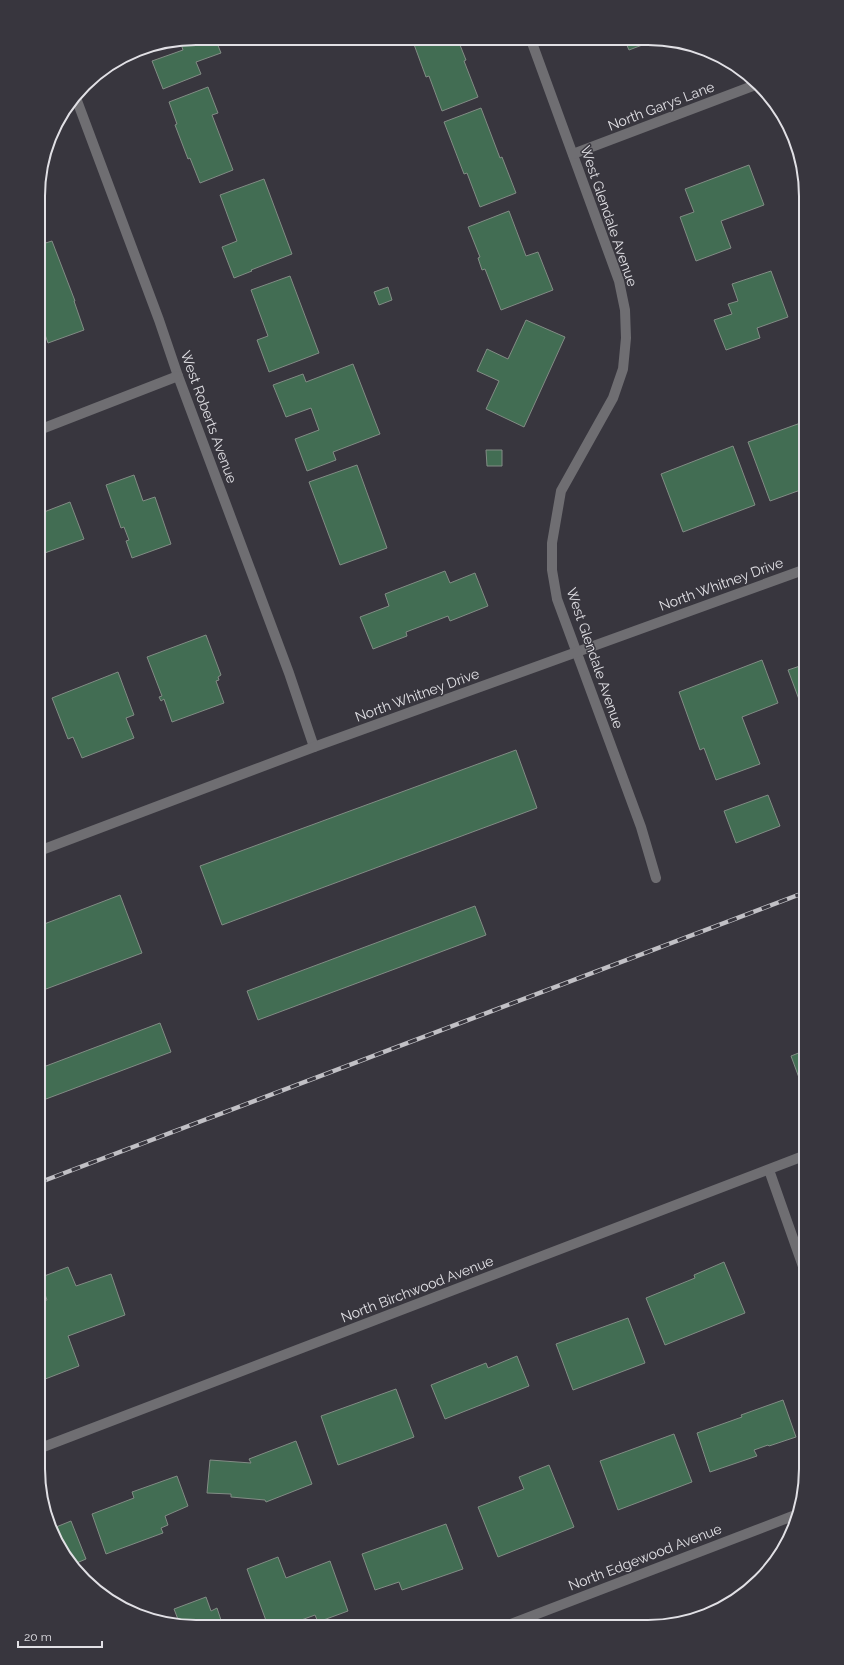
<svg xmlns="http://www.w3.org/2000/svg" width="844" height="1665" font-family="Raleway,sans-serif">
  <style>
    .building { fill: #426d53; stroke: #828c85 }
    .lines { fill: none; stroke-linecap: round; stroke-linejoin: round }
    .minor { stroke: #6f6e72; stroke-width: 10 }
    .rail-casing { stroke: #c1c0c5; stroke-width: 4.5 }
    .rail { stroke: #38363e; stroke-width: 3; stroke-dasharray: 9; stroke-linecap: butt }
    .labels { text-anchor: middle; dominant-baseline: central; stroke-width: 3; stroke-linejoin: round; paint-order: stroke }
    .street-label { font-size: 14px; fill: #e1e0e5; stroke: #38363e }
    .rim { fill: none; stroke: #e1e0e5; stroke-width: 2 }
  </style>
  <rect width="100%" height="100%" fill="#38363e"/>
  <g class="building">
    <polygon points="196,38 215,38 221,53 196,62 201,74 163,89 152,61 183,50 180,41"/>
    <polygon points="412,39 458,40 466,60 464,61 478,97 442,111 429,76 426,77"/>
    <polygon points="625,41 653,41 629,50"/>
    <polygon points="208,87 218,113 212,115 233,170 200,183 190,158 188,159 175,125 177,124 169,102"/>
    <polygon points="481,108 500,158 502,157 516,193 480,207 467,173 464,174 444,122"/>
    <polygon points="749,165 764,205 721,221 731,248 696,261 680,217 694,212 685,189"/>
    <polygon points="264,179 292,254 251,270 252,271 234,278 222,247 237,241 220,195"/>
    <polygon points="509,211 526,256 538,252 553,290 501,310 485,269 482,270 478,258 480,257 468,227"/>
    <polygon points="52,241 75,301 74,301 84,330 48,343 39,318 39,245"/>
    <polygon points="771,271 788,317 757,328 760,338 726,350 714,320 732,314 728,304 738,301 732,284"/>
    <polygon points="290,276 319,353 269,372 257,340 268,336 251,290"/>
    <polygon points="388,287 392,300 379,305 374,292"/>
    <polygon points="526,320 565,337 524,427 486,409 499,381 477,371 487,349 508,359"/>
    <polygon points="353,364 380,434 333,452 336,460 307,471 295,439 319,430 311,408 286,417 273,385 303,374 306,382"/>
    <polygon points="806,421 806,488 770,501 748,442"/>
    <polygon points="733,446 755,505 683,532 661,474"/>
    <polygon points="486,450 502,450 502,466 487,466"/>
    <polygon points="357,465 387,548 340,565 309,482"/>
    <polygon points="134,475 143,501 155,497 171,544 132,558 126,541 129,540 124,527 121,528 106,485"/>
    <polygon points="70,502 84,539 39,555 39,509 42,508 44,512"/>
    <polygon points="445,571 450,583 475,573 488,606 450,621 448,616 406,632 407,636 373,649 360,617 389,606 385,594"/>
    <polygon points="206,635 221,675 218,677 219,680 216,681 224,703 172,722 164,699 161,701 159,697 162,696 147,657"/>
    <polygon points="806,658 806,718 788,670 803,665 801,660"/>
    <polygon points="762,660 778,703 742,717 760,764 716,780 704,748 700,750 679,692"/>
    <polygon points="118,672 134,715 126,718 134,738 82,758 73,737 68,739 52,698"/>
    <polygon points="516,750 537,808 222,925 200,866"/>
    <polygon points="768,795 780,826 736,843 724,811"/>
    <polygon points="120,895 142,953 38,992 39,926"/>
    <polygon points="475,906 486,935 258,1020 247,991"/>
    <polygon points="160,1023 171,1052 38,1102 38,1069"/>
    <polygon points="806,1050 806,1093 805,1094 791,1056"/>
    <polygon points="724,1262 745,1313 665,1345 646,1298 695,1278 694,1275"/>
    <polygon points="68,1267 76,1286 111,1274 125,1315 68,1336 79,1366 40,1381 38,1376 38,1303 47,1300 39,1278"/>
    <polygon points="628,1318 645,1363 573,1390 556,1344"/>
    <polygon points="517,1356 529,1386 445,1419 431,1385 486,1363 488,1368"/>
    <polygon points="396,1389 414,1437 338,1465 321,1416"/>
    <polygon points="783,1400 796,1437 769,1446 768,1445 754,1450 757,1456 710,1472 697,1433 742,1417 741,1415"/>
    <polygon points="674,1434 692,1482 618,1510 600,1461"/>
    <polygon points="296,1441 312,1484 266,1502 265,1500 231,1497 231,1494 207,1493 210,1460 251,1463 249,1459"/>
    <polygon points="549,1465 574,1527 498,1557 478,1507 524,1489 519,1477"/>
    <polygon points="177,1476 188,1506 165,1516 168,1525 161,1528 163,1533 106,1554 92,1514 134,1498 132,1492"/>
    <polygon points="71,1521 86,1559 72,1565 65,1557 51,1529"/>
    <polygon points="446,1524 463,1569 402,1590 399,1582 375,1590 362,1554"/>
    <polygon points="278,1557 286,1578 330,1561 348,1611 318,1622 315,1615 285,1626 268,1626 247,1569"/>
    <polygon points="206,1597 211,1611 217,1608 223,1626 172,1625 179,1622 174,1609"/>
  </g>
  <g class="lines">
    <g class="minor">
      <polyline points="531,40 619,281 625,310 626,338 623,369 613,398 561,491 552,543 552,570 557,599 641,827 656,878"/>
      <polyline points="76,98 159,320 178,376 289,673 314,747"/>
      <polyline points="573,154 758,84"/>
      <polyline points="39,430 178,376"/>
      <polyline points="39,851 314,747 806,569"/>
      <polyline points="769,1170 806,1275"/>
      <polyline points="38,1449 806,1155"/>
      <polyline points="503,1627 798,1514"/>
    </g>
    <g class="rail-casing">
      <polyline id="rail" points="38,1183 806,892"/>
    </g>
    <use href="#rail" class="rail"/>
  </g>
  <g class="labels">
    <g class="street-label">
      <text transform="translate(661 106) rotate(-21)">North Garys Lane</text>
      <text transform="translate(609 216) rotate(71)">West Glendale Avenue</text>
      <text transform="translate(209 417) rotate(70)">West Roberts Avenue</text>
      <text transform="translate(721 584) rotate(-20)">North Whitney Drive</text>
      <text transform="translate(595 658) rotate(71)">West Glendale Avenue</text>
      <text transform="translate(417 695) rotate(-20)">North Whitney Drive</text>
      <text transform="translate(417 1289) rotate(-21)">North Birchwood Avenue</text>
      <text transform="translate(645 1557) rotate(-21)">North Edgewood Avenue</text>
    </g>
  </g>
  <path d="M0 0H844V1665H0ZM196 45H648A151 151 0 0 1 799 196V1469A151 151 0 0 1 648 1620H196A151 151 0 0 1 45 1469V196A151 151 0 0 1 196 45Z" fill="#38363e" fill-rule="evenodd"/>
  <path class="rim" d="M196 45H648A151 151 0 0 1 799 196V1469A151 151 0 0 1 648 1620H196A151 151 0 0 1 45 1469V196A151 151 0 0 1 196 45Z"/>
  <path d="M18 1641v6h84v-6" fill="none" stroke="#e1e0e5" stroke-width="2"/>
  <text x="24" y="1641" font-size="12" fill="#e1e0e5" stroke="#38363e" stroke-width="3" paint-order="stroke">20 m</text>
</svg>
